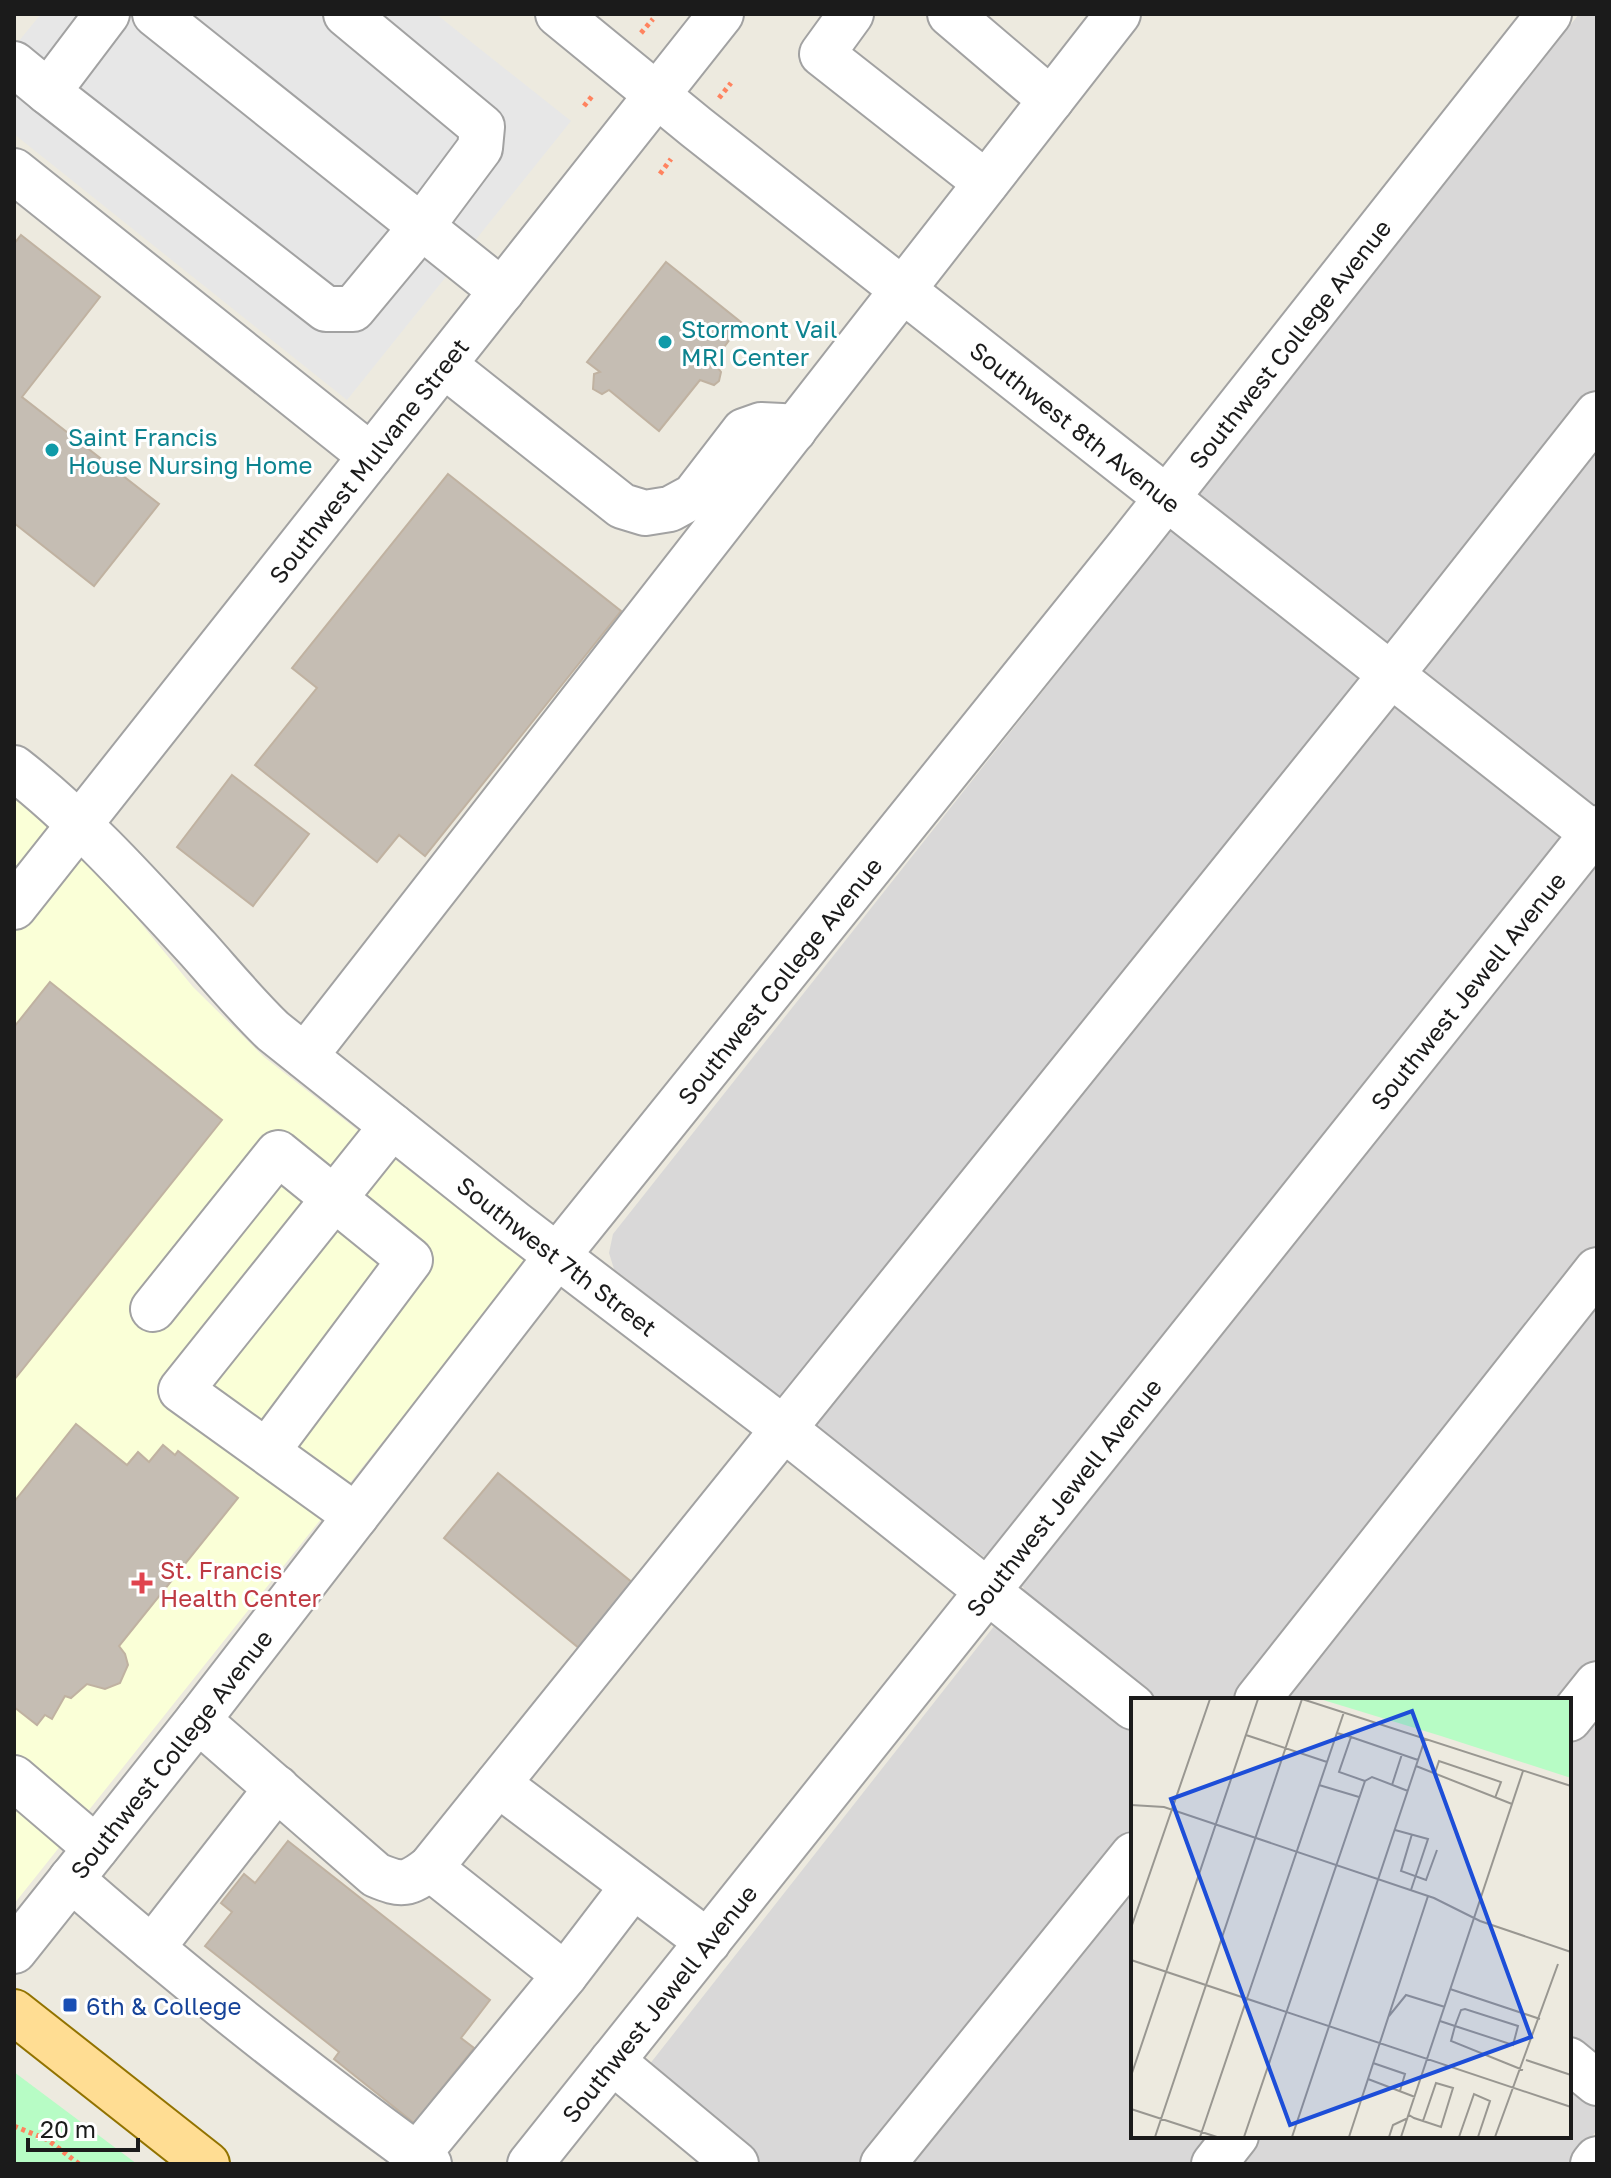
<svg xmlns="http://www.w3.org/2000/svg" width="1611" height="2178" font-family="'Golos Text',sans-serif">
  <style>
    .residential { fill: #d9d8d8; fill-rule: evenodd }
    .education { fill: #faffd7 }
    .park { fill: #b7fcc5 }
    .parking { fill: #e7e7e7 }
    .building { fill: #c5bdb3; stroke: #c0b2a1; stroke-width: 2 }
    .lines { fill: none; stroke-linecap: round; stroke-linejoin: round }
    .minor-casing { stroke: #a2a2a2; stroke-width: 48 }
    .major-casing { stroke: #927300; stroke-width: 48 }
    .path { stroke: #ff835f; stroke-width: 5; stroke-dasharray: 4 4; stroke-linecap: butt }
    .minor { stroke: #fff; stroke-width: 44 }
    .major { stroke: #ffdd93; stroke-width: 44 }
    .culture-dot { fill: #0f9aa8; stroke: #fff; stroke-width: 3 }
    .health-dot { fill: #e0444e; stroke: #fff; stroke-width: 3 }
    .transit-dot { fill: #1a4fb4; stroke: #fff; stroke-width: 3 }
    .labels { text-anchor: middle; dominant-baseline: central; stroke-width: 6; stroke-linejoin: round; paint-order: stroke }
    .culture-label { font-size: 24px; fill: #0d838f; stroke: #fff; text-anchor: start }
    .street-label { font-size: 24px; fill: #1b1b1b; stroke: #fff }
    .health-label { font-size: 24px; fill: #be3a42; stroke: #fff; text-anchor: start }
    .transit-label { font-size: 24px; fill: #164399; stroke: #fff; text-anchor: start }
    .inset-road { fill: none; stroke: #999791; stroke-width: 2 }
    .view { fill: #1d4ed8; fill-opacity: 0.15; stroke: #1d4ed8; stroke-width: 4 }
    .inset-edge { fill: none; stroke: #1b1b1b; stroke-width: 4 }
  </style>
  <rect width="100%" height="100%" fill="#edeadf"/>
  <path class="residential" d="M1579 14H1597V2130L1570 2164H720L627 2093 1024 1588 614 1269 609 1253 613 1234ZM1133 1700H1569V2136H1133Z"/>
  <polygon class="education" points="14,791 33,806 111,887 193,987 264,1057 526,1262 14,1904"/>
  <polygon class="park" points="14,2072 137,2164 14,2164"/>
  <polygon class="parking" points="41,14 436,14 571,121 347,400 14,134 14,96 20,88 14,47"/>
  <g class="building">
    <polygon points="21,235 100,297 22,397 159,504 94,586 14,523 14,244"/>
    <polygon points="666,262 742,323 713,362 721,372 719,381 714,385 700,380 659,431 609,390 602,394 593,389 594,374 600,372 587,362"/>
    <polygon points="448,474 621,611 425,856 399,835 377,862 255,765 317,688 292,668"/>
    <polygon points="232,775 309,834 253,906 177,847"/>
    <polygon points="50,982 222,1120 14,1380 14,1027"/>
    <polygon points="76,1424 127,1465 138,1452 149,1462 163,1445 175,1455 178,1451 238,1498 119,1646 125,1654 128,1665 120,1683 105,1689 87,1684 71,1698 65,1696 52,1719 45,1715 37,1725 14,1707 14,1502"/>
    <polygon points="498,1473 639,1588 585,1653 444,1538"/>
    <polygon points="288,1841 490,2000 461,2038 474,2048 414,2123 334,2059 339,2052 205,1946 232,1912 221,1903 244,1874 255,1883"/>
  </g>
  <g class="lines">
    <g class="minor-casing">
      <g id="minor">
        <polyline points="107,14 48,92 326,309 353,309 421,227 480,148 482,127 346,14"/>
        <polyline points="155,14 502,291"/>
        <path id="s1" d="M558 14 696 127 1597 837"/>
        <polyline points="851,14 822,54 986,183"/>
        <polyline points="950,14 1051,100"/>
        <polyline points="14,64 48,92"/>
        <polyline points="14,171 371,456"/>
        <polyline points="444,365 622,506 645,513 670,509 694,496 744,431 761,425 782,426 794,430"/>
        <path id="s2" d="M14 768C82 821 140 886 198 949 223 977 246 1005 273 1031L514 1223 784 1429 1133 1707"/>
        <path id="s3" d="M14 907 721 14"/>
        <polyline points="305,1056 1118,14"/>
        <polyline points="153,1309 278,1153 410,1260 267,1451"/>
        <polyline points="356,1516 181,1390 392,1126"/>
        <polyline points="1257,1700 1597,1270"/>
        <polyline points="1569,1719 1597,1684"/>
        <path d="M198 1720 376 1875C402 1886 408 1885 430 1868L1414 646 1597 414"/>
        <polyline points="14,1778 96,1848"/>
        <polyline points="498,1784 708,1942"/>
        <path d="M71 1879C182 1976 298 2068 417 2155"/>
        <polyline points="152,1948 277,1788"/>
        <path id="s4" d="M14 1951 198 1720 557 1256 1128 547 1549 14"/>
        <polyline points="565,1975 633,1886"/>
        <polyline points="1569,2060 1597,2083"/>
        <polyline points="612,2061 736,2164"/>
        <polyline points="429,2164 417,2155 565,1975 430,1868"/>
        <path id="s5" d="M530 2164 1597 828"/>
        <polyline points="883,2164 1133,1855"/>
        <polyline points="1214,2164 1236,2136"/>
        <polyline points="1593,2164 1597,2159"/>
      </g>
    </g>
    <g class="major-casing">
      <polyline id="major" points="14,2012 207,2164"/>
    </g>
    <g class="path">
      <polyline points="641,33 653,19"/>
      <polyline points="719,98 731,83"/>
      <polyline points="584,106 593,95"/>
      <polyline points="660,174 671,159"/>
      <polyline points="14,2126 48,2140 79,2164"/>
    </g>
    <use href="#minor" class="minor"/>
    <use href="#major" class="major"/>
  </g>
  <g class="culture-dot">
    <circle cx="665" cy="342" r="8"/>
    <circle cx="52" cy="450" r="8"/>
  </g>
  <path class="health-dot" d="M138 1571h8v8h8v8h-8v8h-8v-8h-8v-8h8z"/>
  <rect class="transit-dot" x="62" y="1997" width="16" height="16" rx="4"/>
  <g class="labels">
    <g class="culture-label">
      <text x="681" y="328">Stormont Vail<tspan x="681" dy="28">MRI Center</tspan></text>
      <text x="68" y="436">Saint Francis<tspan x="68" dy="28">House Nursing Home</tspan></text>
    </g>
    <g class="street-label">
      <text stroke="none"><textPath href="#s4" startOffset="2052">Southwest College Avenue</textPath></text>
      <text stroke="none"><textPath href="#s1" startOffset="662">Southwest 8th Avenue</textPath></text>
      <text stroke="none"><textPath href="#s3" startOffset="570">Southwest Mulvane Street</textPath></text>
      <text stroke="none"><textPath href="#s4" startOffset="1236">Southwest College Avenue</textPath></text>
      <text stroke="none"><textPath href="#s5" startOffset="1502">Southwest Jewell Avenue</textPath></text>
      <text stroke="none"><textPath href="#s2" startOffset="732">Southwest 7th Street</textPath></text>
      <text stroke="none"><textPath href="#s5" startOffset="854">Southwest Jewell Avenue</textPath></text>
      <text stroke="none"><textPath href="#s4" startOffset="252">Southwest College Avenue</textPath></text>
      <text stroke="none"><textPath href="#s5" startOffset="206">Southwest Jewell Avenue</textPath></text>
    </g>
    <g class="health-label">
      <text x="160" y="1569">St. Francis<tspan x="160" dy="28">Health Center</tspan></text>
    </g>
    <g class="transit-label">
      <text x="86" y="2005">6th &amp; College</text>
    </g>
  </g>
  <g transform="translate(1131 1698)">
    <rect width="440" height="440" fill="#edeadf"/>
    <path d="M189 1H440V80L310 38Z" fill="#b7fcc5"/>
    <path class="inset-road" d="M171 1 440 88M206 35 220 39 208 74 234 83M115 37 196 64M220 39 287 62M285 68 381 106M304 75 308 63 370 84 364 100M188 87 228 99M261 87 271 56M0 107 33 109 303 200 349 223 440 254M264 132 297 141 280 192M281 136 270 173 295 182 306 152M0 230 79 1M0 262 440 409M319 291 409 321M258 318 275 297 314 309M309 323 324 328 382 347 387 328 334 311 330 312 324 328 320 343 392 372M395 362 440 377M242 365 274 376 269 393M0 378 127 1M237 381 284 399M0 411 86 439M278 417 283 420 310 429 322 390 305 385 292 423M24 439 171 1M69 439 213 14M113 439 234 83 241 79 277 93M161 439 294 41M218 439 297 198M258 439 262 427 277 420M270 439 392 73M328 439 343 396 359 403 347 439M364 439 427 266"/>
    <path class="view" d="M281 13 400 339 159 427 40 101Z"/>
    <rect width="440" height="440" class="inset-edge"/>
  </g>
  <rect width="1611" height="2178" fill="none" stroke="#1b1b1b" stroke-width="32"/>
  <path d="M28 2138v12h110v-12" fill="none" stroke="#1b1b1b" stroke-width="4"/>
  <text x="40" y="2138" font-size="24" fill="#1b1b1b" stroke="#ffffff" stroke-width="6" paint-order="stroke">20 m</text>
</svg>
